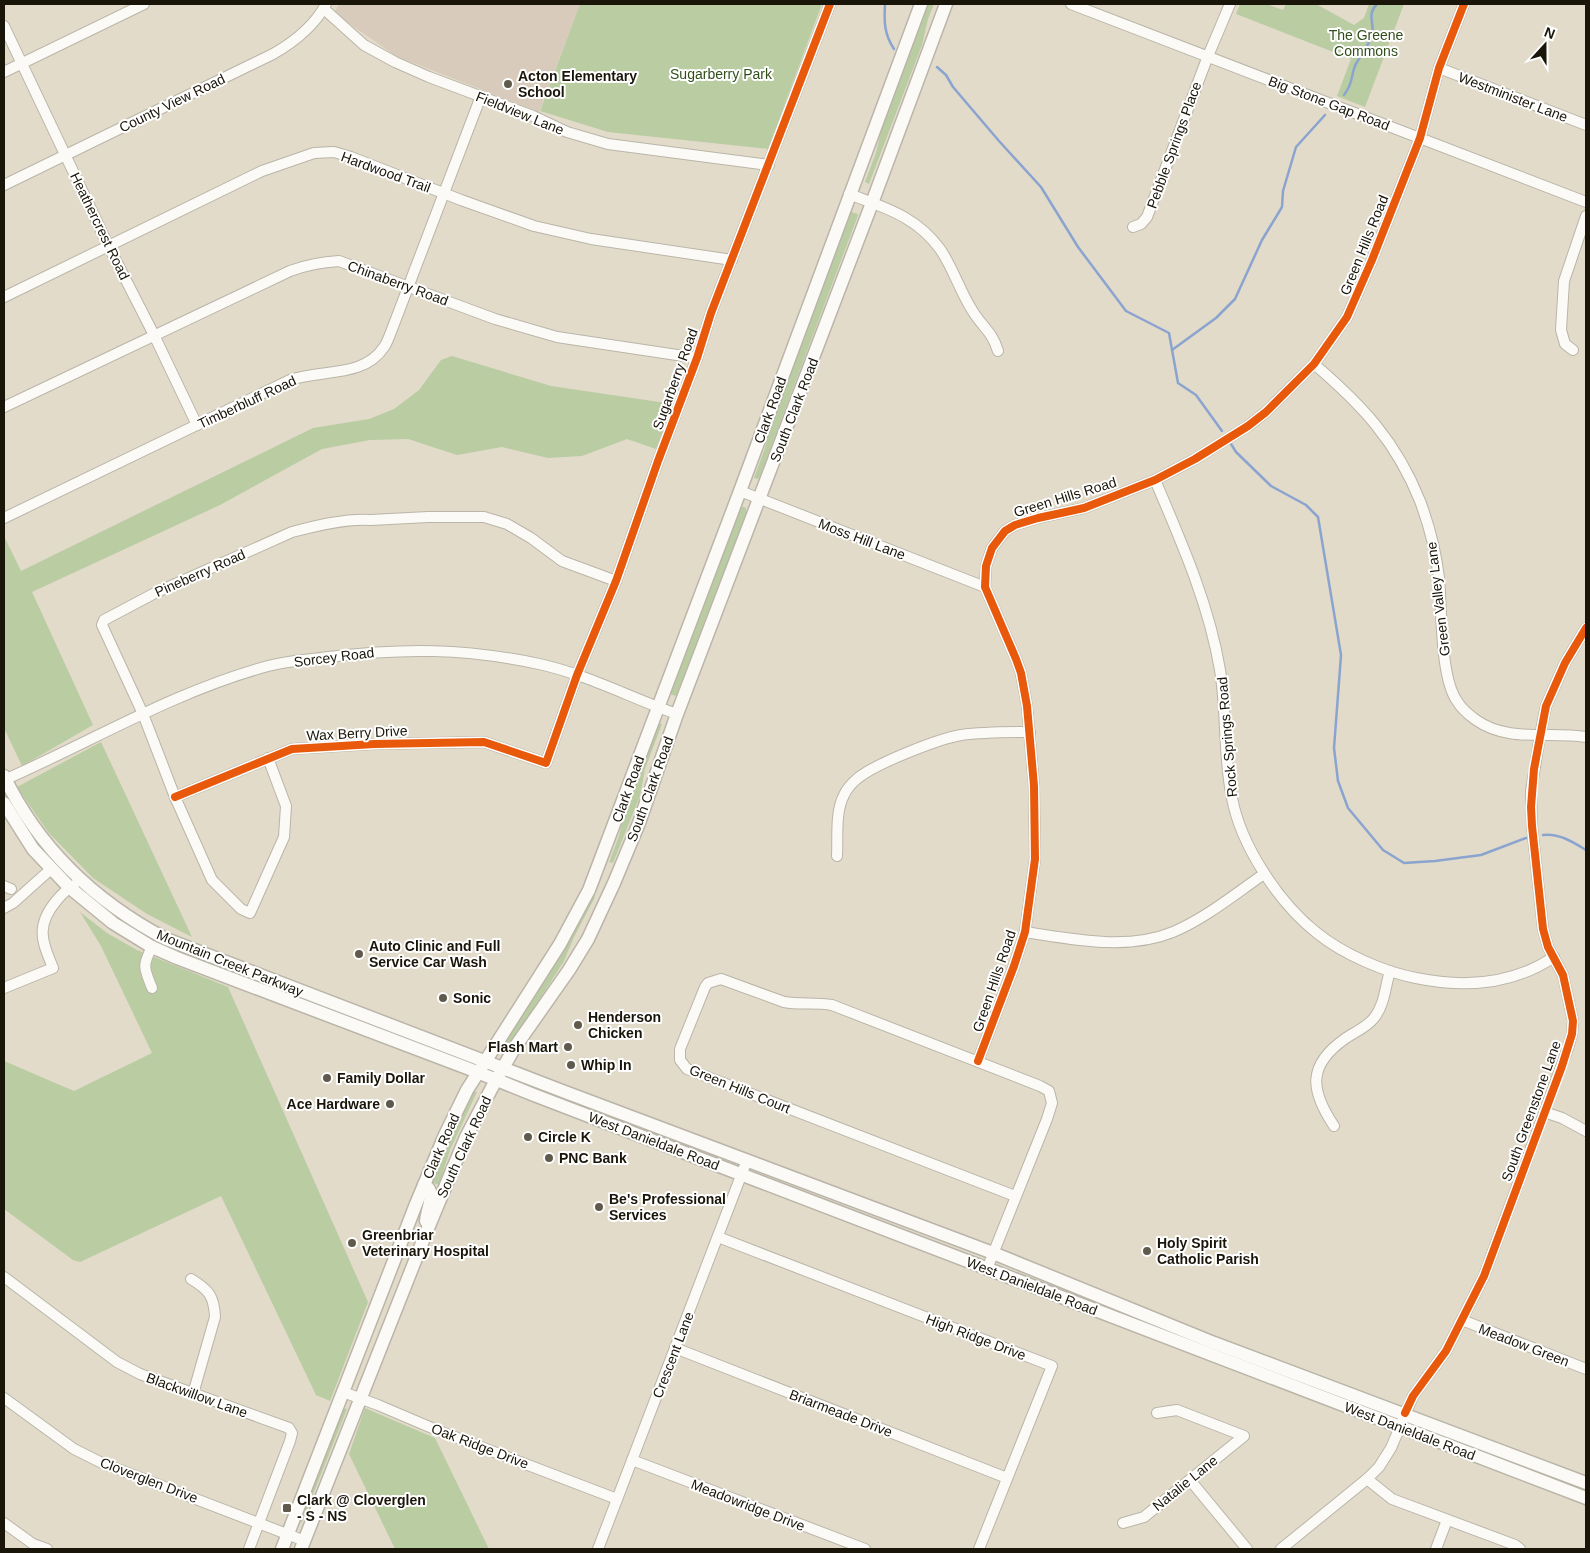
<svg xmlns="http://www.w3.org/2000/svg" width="1590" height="1553" font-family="Helvetica,sans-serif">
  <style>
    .education { fill: #d8cbbb }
    .green { fill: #bacca2 }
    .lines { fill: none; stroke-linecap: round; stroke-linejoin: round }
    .stream { stroke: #8ba4cf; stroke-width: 2.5 }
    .minor-casing { stroke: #bab5a8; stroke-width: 12 }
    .major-casing { stroke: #bab5a8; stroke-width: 15 }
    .minor { stroke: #fbfaf7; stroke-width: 10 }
    .major { stroke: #fbfaf7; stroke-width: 12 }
    .cycleway-casing { stroke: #fff; stroke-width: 11 }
    .cycleway { stroke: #e8590c; stroke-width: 8 }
    .poi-dot { fill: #605a4d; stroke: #fff; stroke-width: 2 }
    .labels { text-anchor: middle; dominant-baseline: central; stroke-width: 4; stroke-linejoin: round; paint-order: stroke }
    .park-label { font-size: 14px; fill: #314e1a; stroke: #fff }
    .poi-label { font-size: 14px; font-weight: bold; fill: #1a1509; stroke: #fff; text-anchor: start }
    .street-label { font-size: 14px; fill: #1a1509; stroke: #fff }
  </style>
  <rect width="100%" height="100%" fill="#e2dbca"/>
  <polygon class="education" points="339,4 580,4 539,112 396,56 334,13"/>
  <g class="green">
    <polygon points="580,4 822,4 768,149 608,132 540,111"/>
    <polygon points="928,4 934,4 928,19 922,45 869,184 865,182 876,153 882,126"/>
    <polygon points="1240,4 1267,4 1283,10 1286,4 1316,4 1354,25 1364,18 1369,4 1404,4 1365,107 1337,96 1351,59 1236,14"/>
    <polygon points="851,212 858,214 857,218 760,476 758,479 754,478 765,448 769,430"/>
    <polygon points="452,356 551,386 673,404 656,449 627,439 582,456 548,458 502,447 457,455 408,439 370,440 322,449 220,505 32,592 93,725 22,766 4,728 4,536 21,571 313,428 369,419 394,409 419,390 441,360"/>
    <polygon points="741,506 746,508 746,514 676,696 670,694 670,691"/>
    <polygon points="658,723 662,724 645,769 640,796 613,863 609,862 610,860 619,836 624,814"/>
    <polygon points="101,742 192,937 147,914 93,878 48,832 17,787"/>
    <polygon points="591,893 595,895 594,899 574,937 564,961 505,1053 500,1050 538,992 548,970"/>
    <polygon points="80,912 107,933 137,950 228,987 368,1302 330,1401 316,1395 221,1196 80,1262 73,1260 4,1209 4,1061 74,1091 152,1053 101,946"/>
    <polygon points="473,1091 477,1092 450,1150 439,1185 431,1182 444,1150"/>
    <polygon points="342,1408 347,1409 302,1522 298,1521"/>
    <polygon points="365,1408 435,1438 489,1549 395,1549 349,1454"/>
  </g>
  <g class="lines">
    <g class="stream">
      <path d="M885 4C884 21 884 34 894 49"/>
      <polyline points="937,67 946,75 953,87 999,141 1041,187 1078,247 1126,311 1169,333 1178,383 1196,395 1222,431"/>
      <path d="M1344 95C1355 81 1350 73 1357 62 1362 53 1370 44 1372 34 1375 23 1366 15 1377 4"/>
      <polyline points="1172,350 1216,318 1235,299 1262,240 1282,207 1283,191 1296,147 1325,115"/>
      <polyline points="1231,444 1236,452 1271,486 1306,505 1318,517 1341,655 1334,748 1338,781 1348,808 1383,850 1404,863 1435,861 1481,855 1526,838"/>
      <path d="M1543 835C1559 833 1573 842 1586 850"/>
    </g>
    <g class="minor-casing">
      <g id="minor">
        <polyline points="1071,4 1586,202"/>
        <polyline points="324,9 364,45 395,62 429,77 533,116 567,132 608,144 769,165"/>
        <polyline points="4,26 108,245 154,335 197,425"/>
        <polyline points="1439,68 1586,125"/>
        <polyline points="4,72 144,4"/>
        <path d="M4 185 273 54C294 42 315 25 326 4"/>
        <path d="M849 194C885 208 916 216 940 249 952 266 960 291 972 310 982 327 992 331 998 351"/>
        <polyline points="1133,227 1141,224 1147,217 1208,56 1230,4"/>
        <polyline points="4,297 262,171 314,153 334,152 351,157 461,200 534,226 591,239 732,260"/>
        <polyline points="1573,350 1565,344 1561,330 1564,281 1586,216"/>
        <path d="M1314 364C1362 405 1396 441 1420 501 1429 525 1436 552 1439 578 1442 609 1440 677 1457 701 1461 708 1469 715 1476 720 1509 743 1548 731 1586 737"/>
        <path d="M4 407 290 271C306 265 322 262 339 261L495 319 557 337 697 358"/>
        <path d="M1155 480C1181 541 1209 604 1220 670 1227 712 1223 756 1232 798 1241 846 1279 903 1317 933 1343 954 1384 972 1416 978 1464 988 1512 985 1554 957"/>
        <polyline points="740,491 985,587"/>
        <path d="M4 518 290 380C321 369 364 378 384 347 387 343 389 337 391 332L481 96"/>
        <path d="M268 758 286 806 284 837 250 913 241 909 212 880 175 797 143 714 102 625 104 620 155 593 292 532C315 526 347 518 371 520L428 517H484L507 524 531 538 562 561 616 581"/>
        <path d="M4 780C91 742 175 691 268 666 287 661 308 660 328 657 403 648 464 648 539 664 586 674 631 698 677 714"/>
        <polyline points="175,797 292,749 374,744 484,742 546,763 577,675 616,581 658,461 697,358 711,313 830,4"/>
        <path d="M837 856C838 837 835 812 844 795 847 788 852 783 858 778 877 763 938 739 961 735 984 732 1007 732 1030 732"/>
        <polyline points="4,886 11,889"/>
        <polyline points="4,908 13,903 51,869"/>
        <path d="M1025 932C1072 939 1127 951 1173 932 1206 918 1235 894 1264 874"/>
        <path d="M4 988 53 968C42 941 35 926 57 900 62 894 67 889 74 885"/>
        <path d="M152 988C144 968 142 966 152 947"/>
        <polyline points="978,1061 1014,966 1025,932 1035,859 1034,786 1027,706 1021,673 1016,659 985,587 986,566 992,548 1005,531 1015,525 1038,518 1084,508 1155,480 1195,459 1248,426 1266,412 1314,364 1347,317 1372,260 1420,138 1439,68 1464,4"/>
        <polyline points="1544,1112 1562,1118 1586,1131"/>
        <path d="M1334 1126C1310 1090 1307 1065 1346 1038 1355 1032 1367 1027 1374 1018 1385 1004 1385 987 1390 971"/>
        <polyline points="718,1237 1052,1366 979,1549"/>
        <path d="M987 1269 1047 1119 1052 1103 1049 1091 1040 1086 832 1005C816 1002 800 1005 784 1002L721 979 708 983 705 987 680 1049V1060L687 1069 1015 1196"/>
        <polyline points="4,1277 117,1362 140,1374 289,1428 292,1433 290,1441 249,1549"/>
        <path d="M191 1279C209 1290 214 1296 215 1317L193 1394"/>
        <polyline points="1462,1320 1586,1369"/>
        <polyline points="675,1348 1007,1478"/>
        <polyline points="343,1392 378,1405 439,1431 617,1499"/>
        <polyline points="4,1398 74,1449 102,1463 305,1541"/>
        <polyline points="632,1460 865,1549"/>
        <polyline points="1367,1479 1392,1499 1515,1545 1520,1549"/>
        <polyline points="1190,1480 1247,1549"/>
        <polyline points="4,1523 33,1544 47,1549"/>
        <polyline points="1123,1523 1144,1517 1244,1436 1177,1410 1157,1413"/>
        <polyline points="598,1549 747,1160"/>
        <polyline points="1281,1549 1367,1479 1379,1467 1391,1448 1413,1396 1446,1351 1484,1276 1568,1048 1572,1034 1573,1021 1563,975 1548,947 1543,929 1532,826 1531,791 1540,736 1546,706 1565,663 1586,628"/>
        <polyline points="1436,1549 1447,1520"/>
      </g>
    </g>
    <g class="major-casing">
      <g id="major">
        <path d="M4 776C39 849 94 901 166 939L565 1092 993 1253 1209 1341 1586 1483"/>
        <polyline points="4,803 33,849 69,887 113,923 152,947 177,958 467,1068 534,1095 1586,1498"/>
        <path d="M424 1185C437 1191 427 1209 426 1221"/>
        <polyline points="282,1549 416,1204 445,1135 467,1090 560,944 589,890 740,491 921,4"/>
        <polyline points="301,1549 426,1233 466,1137 496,1080 515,1047 569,970 588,939 614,883 639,823 677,714 872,203 946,4"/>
      </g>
    </g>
    <use href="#minor" class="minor"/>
    <use href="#major" class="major"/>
    <g class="cycleway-casing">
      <g id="cycleway">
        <polyline points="175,797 292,749 374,744 484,742 546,763 577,675 616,581 658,461 697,358 711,313 830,4"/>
        <polyline points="978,1061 1014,966 1025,932 1035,859 1034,786 1027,706 1021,673 1016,659 985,587 986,566 992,548 1005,531 1015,525 1038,518 1084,508 1155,480 1195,459 1248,426 1266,412 1314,364 1347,317 1372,260 1420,138 1439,68 1464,4"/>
        <polyline points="1405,1413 1413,1396 1446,1351 1484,1276 1562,1066 1572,1034 1573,1021 1563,975 1548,947 1543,929 1532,826 1531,807 1534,769 1546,706 1565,663 1586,628"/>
      </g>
    </g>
    <use href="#cycleway" class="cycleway"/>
  </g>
  <g class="poi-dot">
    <circle cx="508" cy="84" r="5"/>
    <circle cx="359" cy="954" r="5"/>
    <circle cx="443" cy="998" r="5"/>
    <circle cx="578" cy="1025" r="5"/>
    <circle cx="568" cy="1047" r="5"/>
    <circle cx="571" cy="1065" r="5"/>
    <circle cx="327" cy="1078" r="5"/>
    <circle cx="390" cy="1104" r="5"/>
    <circle cx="528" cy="1137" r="5"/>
    <circle cx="549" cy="1158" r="5"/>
    <circle cx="599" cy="1207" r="5"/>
    <circle cx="352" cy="1243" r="5"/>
    <circle cx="1147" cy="1251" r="5"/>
    <rect x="282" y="1503" width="10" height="10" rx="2.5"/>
  </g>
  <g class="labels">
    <g class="park-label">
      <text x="1366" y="35">The Greene<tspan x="1366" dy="16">Commons</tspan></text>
      <text x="721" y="74">Sugarberry Park</text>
    </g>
    <g class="poi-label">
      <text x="518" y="76">Acton Elementary<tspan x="518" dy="16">School</tspan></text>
      <text x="369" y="946">Auto Clinic and Full<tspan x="369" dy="16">Service Car Wash</tspan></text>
      <text x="453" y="998">Sonic</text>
      <text x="588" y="1017">Henderson<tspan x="588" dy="16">Chicken</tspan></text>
      <text x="558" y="1047" text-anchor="end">Flash Mart</text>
      <text x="581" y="1065">Whip In</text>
      <text x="337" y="1078">Family Dollar</text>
      <text x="380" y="1104" text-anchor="end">Ace Hardware</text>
      <text x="538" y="1137">Circle K</text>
      <text x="559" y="1158">PNC Bank</text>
      <text x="609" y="1199">Be's Professional<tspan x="609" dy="16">Services</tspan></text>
      <text x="362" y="1235">Greenbriar<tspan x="362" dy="16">Veterinary Hospital</tspan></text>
      <text x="1157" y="1243">Holy Spirit<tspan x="1157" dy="16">Catholic Parish</tspan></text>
      <text x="297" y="1500">Clark @ Cloverglen<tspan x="297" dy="16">- S - NS</tspan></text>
    </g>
    <g class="street-label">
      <text transform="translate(1513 97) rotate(21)">Westminister Lane</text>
      <text transform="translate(172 103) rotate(-26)">County View Road</text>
      <text transform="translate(1329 103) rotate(21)">Big Stone Gap Road</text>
      <text transform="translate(520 113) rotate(22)">Fieldview Lane</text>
      <text transform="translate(1174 145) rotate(-70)">Pebble Springs Place</text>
      <text transform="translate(386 172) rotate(20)">Hardwood Trail</text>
      <text transform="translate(100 226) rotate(64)">Heathercrest Road</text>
      <text transform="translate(1364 245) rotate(-68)">Green Hills Road</text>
      <text transform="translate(398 283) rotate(20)">Chinaberry Road</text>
      <text transform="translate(675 379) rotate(-70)">Sugarberry Road</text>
      <text transform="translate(247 402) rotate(-25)">Timberbluff Road</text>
      <text transform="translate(770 410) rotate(-70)">Clark Road</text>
      <text transform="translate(794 410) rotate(-69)">South Clark Road</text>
      <text transform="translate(1065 497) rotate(-17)">Green Hills Road</text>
      <text transform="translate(862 539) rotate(21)">Moss Hill Lane</text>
      <text transform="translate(200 573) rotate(-24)">Pineberry Road</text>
      <text transform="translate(1438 599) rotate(-97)">Green Valley Lane</text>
      <text transform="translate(334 657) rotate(-7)">Sorcey Road</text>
      <text transform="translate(357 733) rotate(-3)">Wax Berry Drive</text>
      <text transform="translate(1227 737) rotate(-95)">Rock Springs Road</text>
      <text transform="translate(628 789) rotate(-70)">Clark Road</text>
      <text transform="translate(650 789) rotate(-70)">South Clark Road</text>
      <text transform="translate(230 963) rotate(22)">Mountain Creek Parkway</text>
      <text transform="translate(994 981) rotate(-71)">Green Hills Road</text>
      <text transform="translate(740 1089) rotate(22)">Green Hills Court</text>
      <text transform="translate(1531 1111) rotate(-70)">South Greenstone Lane</text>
      <text transform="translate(654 1141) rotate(21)">West Danieldale Road</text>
      <text transform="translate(441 1146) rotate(-66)">Clark Road</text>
      <text transform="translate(464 1147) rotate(-65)">South Clark Road</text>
      <text transform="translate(1032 1286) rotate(21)">West Danieldale Road</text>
      <text transform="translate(976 1337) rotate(21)">High Ridge Drive</text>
      <text transform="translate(1524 1345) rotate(21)">Meadow Green</text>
      <text transform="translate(673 1355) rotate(-69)">Crescent Lane</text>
      <text transform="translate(197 1395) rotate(20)">Blackwillow Lane</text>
      <text transform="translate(841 1413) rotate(21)">Briarmeade Drive</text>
      <text transform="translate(1410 1431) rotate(21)">West Danieldale Road</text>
      <text transform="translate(480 1446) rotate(21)">Oak Ridge Drive</text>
      <text transform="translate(149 1480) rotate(21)">Cloverglen Drive</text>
      <text transform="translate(1185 1483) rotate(-39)">Natalie Lane</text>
      <text transform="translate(748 1505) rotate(21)">Meadowridge Drive</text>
    </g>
  </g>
  <rect width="1590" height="1553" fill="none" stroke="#1a1509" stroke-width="10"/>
  <g transform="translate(1545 45) rotate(21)" stroke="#ffffff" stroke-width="4" paint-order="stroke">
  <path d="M0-4L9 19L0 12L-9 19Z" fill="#1a1509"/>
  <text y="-8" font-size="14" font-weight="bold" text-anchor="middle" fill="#1a1509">N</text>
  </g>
</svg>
